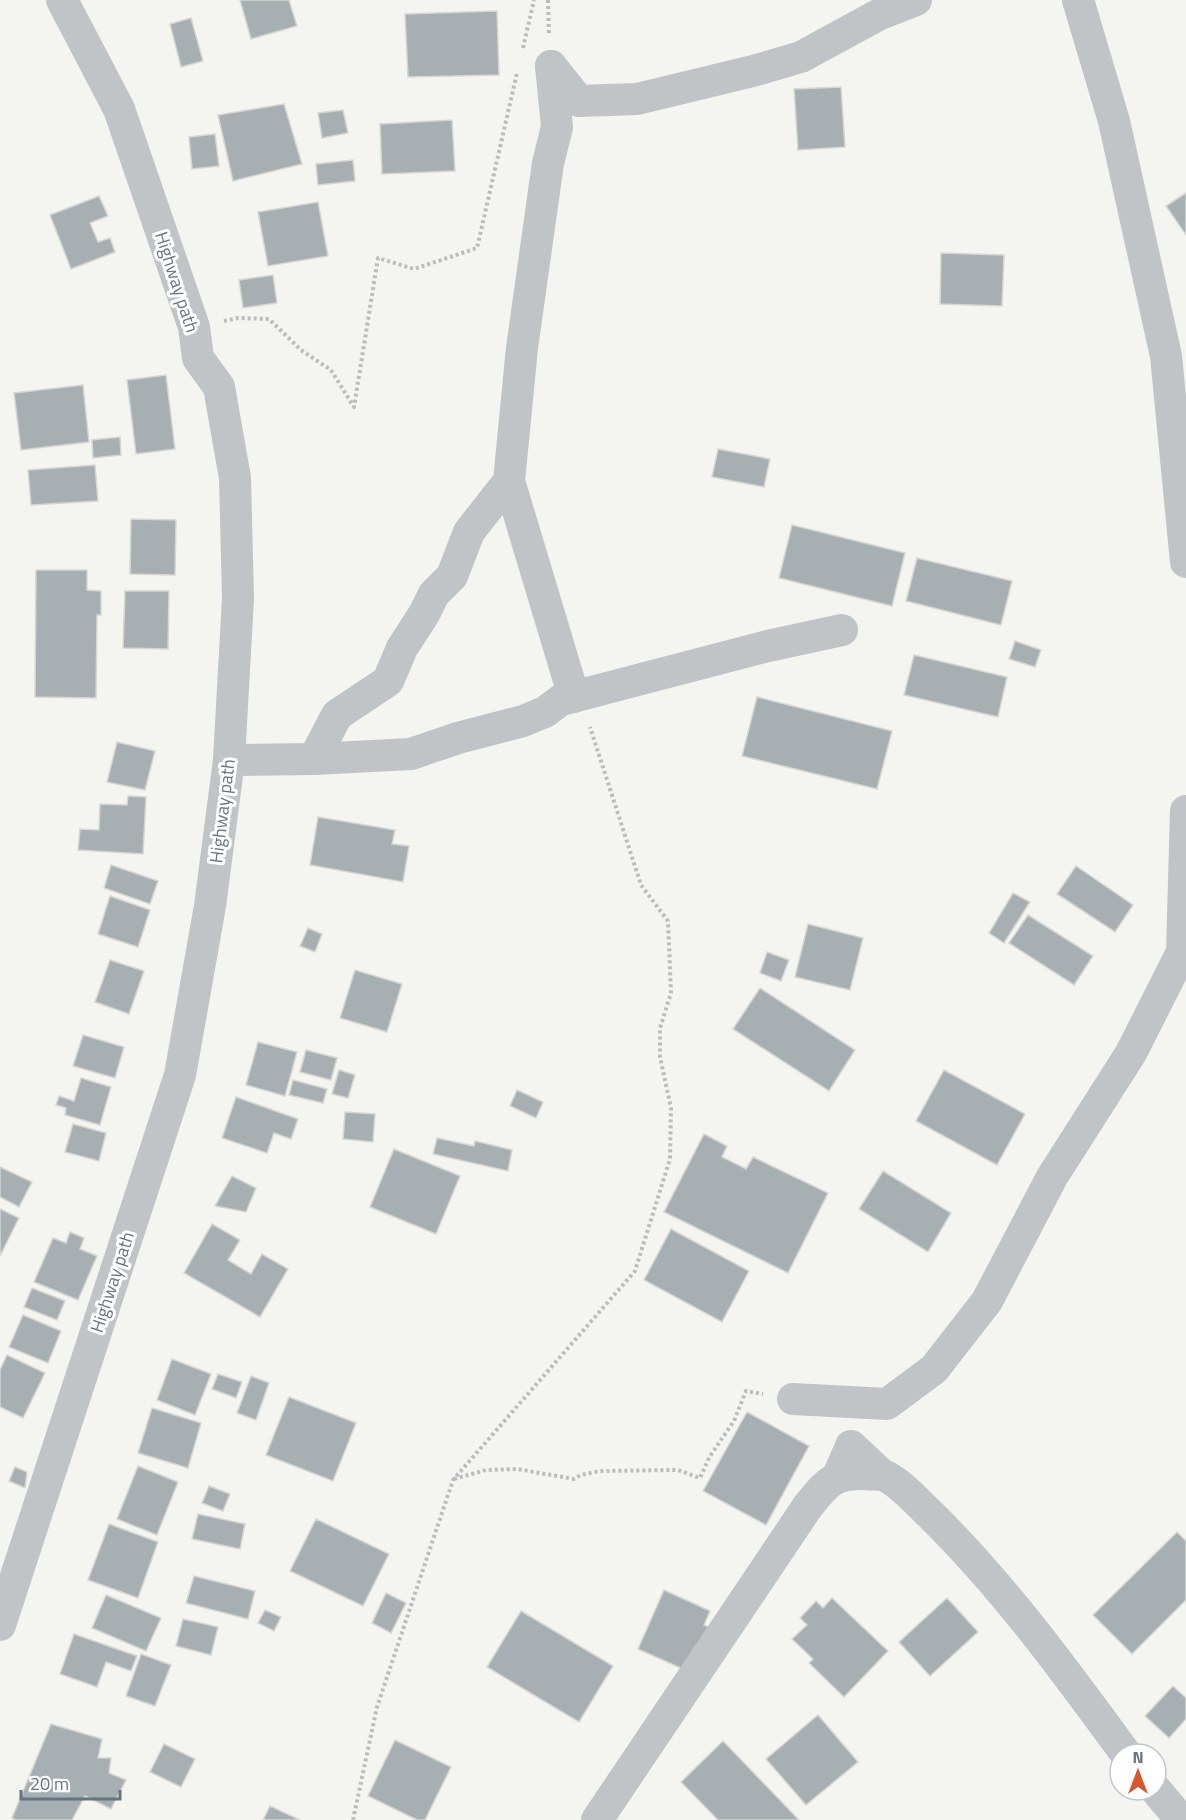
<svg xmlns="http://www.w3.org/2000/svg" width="1186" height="1820" font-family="'Titillium Web',sans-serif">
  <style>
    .building { fill: #a7afb3; stroke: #d6d6d3; stroke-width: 1.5 }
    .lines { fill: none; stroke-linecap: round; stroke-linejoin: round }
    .path { stroke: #babcbe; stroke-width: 4; stroke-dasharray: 3 3; stroke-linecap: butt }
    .minor { stroke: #c0c4c7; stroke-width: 32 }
    .labels { text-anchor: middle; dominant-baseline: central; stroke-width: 6; stroke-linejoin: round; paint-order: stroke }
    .street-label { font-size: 18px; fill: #657480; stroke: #fff }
  </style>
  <rect width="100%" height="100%" fill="#f4f4f1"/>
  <g class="building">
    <polygon points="240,0 289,0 297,26 251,39"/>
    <polygon points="497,11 499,75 408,77 405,14"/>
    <polygon points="191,18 203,61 181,67 170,24"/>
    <polygon points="841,87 845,147 798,150 794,89"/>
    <polygon points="284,104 302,164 233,181 218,115"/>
    <polygon points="343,110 348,133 322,138 318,113"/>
    <polygon points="452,120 455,171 382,174 380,124"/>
    <polygon points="215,134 219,166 192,169 189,137"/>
    <polygon points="353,160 355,181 318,185 316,164"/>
    <polygon points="1186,193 1186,235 1166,206"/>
    <polygon points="99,196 108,216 90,223 98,242 110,238 115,252 71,269 50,215"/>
    <polygon points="318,202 328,256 268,266 258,212"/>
    <polygon points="941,253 1004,255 1002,306 940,304"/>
    <polygon points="273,275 277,303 243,308 239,280"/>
    <polygon points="166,375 175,449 136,454 127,380"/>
    <polygon points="83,385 89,442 21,450 14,393"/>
    <polygon points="120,437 121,455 93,458 92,440"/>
    <polygon points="718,449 770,459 764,487 712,477"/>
    <polygon points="95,465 98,501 31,505 28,470"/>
    <polygon points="131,519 176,520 175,575 130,574"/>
    <polygon points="792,525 905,553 892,606 779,578"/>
    <polygon points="917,558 1012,581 1001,625 906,601"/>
    <polygon points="36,570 87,570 87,590 101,591 101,615 97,615 96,698 35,697"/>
    <polygon points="125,591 169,591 168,649 123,648"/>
    <polygon points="1015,641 1041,650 1035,667 1009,659"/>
    <polygon points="914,655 1007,677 998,717 904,695"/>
    <polygon points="757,697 892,731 877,789 742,756"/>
    <polygon points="117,742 155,751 145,790 107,782"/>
    <polygon points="128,796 146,797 143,854 78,850 80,829 99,830 100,804 127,805"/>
    <polygon points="318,817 395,830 392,844 409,846 403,882 310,865"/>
    <polygon points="111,865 158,881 150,904 104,888"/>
    <polygon points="1076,866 1133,905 1115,932 1057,894"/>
    <polygon points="1013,893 1030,902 1004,943 989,933"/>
    <polygon points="110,896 150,910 138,947 98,934"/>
    <polygon points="1028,915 1093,956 1074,985 1009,943"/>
    <polygon points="808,924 863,938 850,990 795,977"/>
    <polygon points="308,928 322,934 315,952 300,946"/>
    <polygon points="767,952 789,960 781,981 760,973"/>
    <polygon points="110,960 144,971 129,1014 95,1002"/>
    <polygon points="355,970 402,984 387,1032 340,1018"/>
    <polygon points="760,988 855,1050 829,1091 733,1029"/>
    <polygon points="83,1035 124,1047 115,1078 73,1066"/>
    <polygon points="258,1042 297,1052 285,1096 246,1085"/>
    <polygon points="306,1050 337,1058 331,1080 300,1072"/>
    <polygon points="339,1070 355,1075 348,1098 332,1094"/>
    <polygon points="944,1070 1025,1114 997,1165 916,1121"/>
    <polygon points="81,1078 111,1087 100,1125 65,1115 66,1108 56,1105 59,1096 74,1101"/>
    <polygon points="293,1080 327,1089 323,1103 289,1095"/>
    <polygon points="517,1090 543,1102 536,1118 510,1106"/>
    <polygon points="236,1097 298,1119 291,1139 274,1133 267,1153 222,1138"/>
    <polygon points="345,1112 375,1114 373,1142 343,1139"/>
    <polygon points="73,1124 106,1133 99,1161 65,1152"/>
    <polygon points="704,1134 727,1146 722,1157 746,1169 753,1157 828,1193 788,1273 664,1212"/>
    <polygon points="437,1138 474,1146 475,1141 512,1150 508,1171 433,1154"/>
    <polygon points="394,1149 460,1176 436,1234 370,1207"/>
    <polygon points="0,1167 32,1182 19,1207 0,1197"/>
    <polygon points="883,1171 951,1213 928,1252 859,1209"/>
    <polygon points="232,1176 256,1188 246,1212 215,1206"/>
    <polygon points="0,1209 19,1218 0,1256"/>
    <polygon points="212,1224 240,1240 228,1260 251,1274 262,1254 288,1269 260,1317 184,1273"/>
    <polygon points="671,1229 749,1271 722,1322 644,1280"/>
    <polygon points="70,1232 84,1238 80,1249 97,1256 78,1300 34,1282 53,1238 66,1243"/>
    <polygon points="32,1288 65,1301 57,1320 24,1307"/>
    <polygon points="23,1315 61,1331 48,1363 9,1347"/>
    <polygon points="7,1355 45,1373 23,1418 0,1407 0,1370"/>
    <polygon points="172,1359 211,1374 195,1415 157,1400"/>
    <polygon points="218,1374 242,1382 236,1398 212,1389"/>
    <polygon points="251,1376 269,1383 256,1420 237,1413"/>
    <polygon points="289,1397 356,1423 333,1481 266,1455"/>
    <polygon points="152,1408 201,1423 188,1468 138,1453"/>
    <polygon points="747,1412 809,1446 766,1525 703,1491"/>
    <polygon points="138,1466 178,1482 157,1535 117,1519"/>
    <polygon points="15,1467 27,1472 25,1488 9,1481"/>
    <polygon points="209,1486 230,1494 223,1511 202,1503"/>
    <polygon points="198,1514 245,1524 240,1549 192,1539"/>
    <polygon points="316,1519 389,1554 363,1606 290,1571"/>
    <polygon points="109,1524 158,1542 138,1598 88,1580"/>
    <polygon points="1177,1532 1186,1541 1186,1600 1132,1654 1093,1615"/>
    <polygon points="194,1576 255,1591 248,1619 186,1603"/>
    <polygon points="664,1590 710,1611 704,1625 711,1628 683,1669 638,1649"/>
    <polygon points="386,1593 406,1603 391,1633 372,1623"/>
    <polygon points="106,1595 161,1618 146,1651 92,1628"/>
    <polygon points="832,1598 888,1651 844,1697 809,1663 813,1659 792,1639 807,1625 800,1618 816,1601 823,1608"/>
    <polygon points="947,1598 978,1632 930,1676 899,1642"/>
    <polygon points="265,1610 281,1617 274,1631 258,1623"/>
    <polygon points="521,1611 613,1666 579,1722 487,1667"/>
    <polygon points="183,1619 218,1627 211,1655 176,1646"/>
    <polygon points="74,1634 137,1656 131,1671 106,1662 97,1687 60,1674"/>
    <polygon points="141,1654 171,1665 155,1706 126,1696"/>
    <polygon points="1173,1686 1186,1698 1186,1719 1169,1738 1145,1716"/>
    <polygon points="818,1715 858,1762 806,1805 766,1759"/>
    <polygon points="51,1724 102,1739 98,1758 111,1758 109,1773 126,1780 111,1809 85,1796 72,1820 16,1820 12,1818"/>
    <polygon points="395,1740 451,1767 425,1820 417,1820 368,1796"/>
    <polygon points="723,1741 799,1820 718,1820 681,1782"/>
    <polygon points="164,1744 195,1759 181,1787 150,1772"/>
    <polygon points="270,1806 300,1820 263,1820"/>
  </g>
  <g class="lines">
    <g class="path">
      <polyline points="548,0 549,35"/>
      <polyline points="523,48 534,0"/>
      <polyline points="224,321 238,318 269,319 301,350 331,370 354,407 378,258 414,269 477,248 517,73"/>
      <polyline points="454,1479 486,1470 517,1469 574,1479 581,1475 600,1471 678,1470 700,1478 710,1456 734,1421 746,1391 763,1394"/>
      <polyline points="353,1820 377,1707 453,1480 635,1271 670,1159 671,1108 660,1057 660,1028 671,993 668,921 641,885 590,727"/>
    </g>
    <g class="minor">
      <polyline points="1078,0 1114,121 1166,356 1186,562"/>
      <polyline points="551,66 579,101 637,99 753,71 801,57 880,14 916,0"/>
      <polyline points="509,481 574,697"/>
      <polyline points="314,759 411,754 458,738 523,721 545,712 561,700 768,646 842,630"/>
      <polyline points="229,760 314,759 337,715 388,681 402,648 424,614 434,594 452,576 469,532 509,481 522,348 548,163 557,127 551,66"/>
      <polyline points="793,1399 887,1404 934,1369 987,1301 1052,1177 1131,1053 1182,952 1186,811"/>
      <polyline points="838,1476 851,1446 882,1475"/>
      <polyline points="0,1625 180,1075 210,906 229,760 238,598 235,478 219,387 198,358 194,327 119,109 62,0"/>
      <polyline points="1156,1790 1181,1820"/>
      <path d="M597 1820 808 1506C826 1484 833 1473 864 1474 869 1475 876 1474 882 1475 897 1479 919 1504 931 1515 1005 1588 1065 1671 1126 1754"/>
    </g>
  </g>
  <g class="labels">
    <g class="street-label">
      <text transform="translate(177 282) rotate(72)">Highway path</text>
      <text transform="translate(222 811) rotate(-83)">Highway path</text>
      <text transform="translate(112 1282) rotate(-72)">Highway path</text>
    </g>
  </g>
  <g transform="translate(1138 1772)"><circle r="28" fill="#ffffff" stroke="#c1c7cc" stroke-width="1.5"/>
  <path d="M0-4.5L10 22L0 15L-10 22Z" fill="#d6572f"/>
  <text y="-9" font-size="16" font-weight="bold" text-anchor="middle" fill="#657480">N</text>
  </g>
  <path d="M21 1790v9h99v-9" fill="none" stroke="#657480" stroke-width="3"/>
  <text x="30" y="1790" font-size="18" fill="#657480" stroke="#ffffff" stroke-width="4.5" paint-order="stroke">20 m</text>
</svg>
